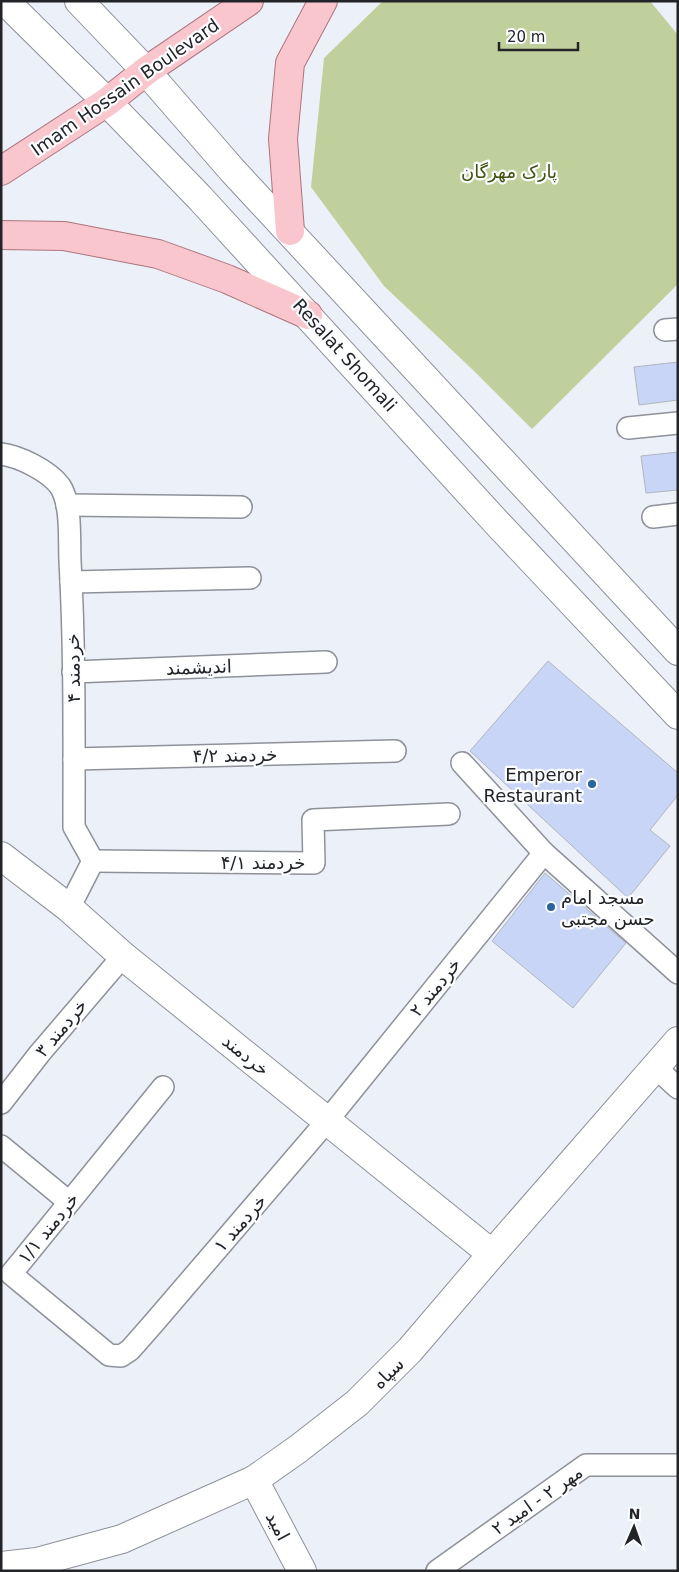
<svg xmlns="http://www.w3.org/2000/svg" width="679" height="1572" font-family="'DejaVu Sans','Noto Naskh Arabic',sans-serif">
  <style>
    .green { fill: #c0d09c }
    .building { fill: #c8d5f7; stroke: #b1b5bd }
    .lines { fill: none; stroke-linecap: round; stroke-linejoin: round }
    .minor-casing { stroke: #8e9199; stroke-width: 24 }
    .tertiary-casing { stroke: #8e9199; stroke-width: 30 }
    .secondary-casing { stroke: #8e9199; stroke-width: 30 }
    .primary-casing { stroke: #ad757d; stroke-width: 30 }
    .minor { stroke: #fff; stroke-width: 21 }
    .tertiary { stroke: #fff; stroke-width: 28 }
    .secondary { stroke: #fff; stroke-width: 28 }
    .primary { stroke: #fac6cd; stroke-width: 28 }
    .poi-dot { fill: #29659c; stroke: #fcfdff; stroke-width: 2 }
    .labels { text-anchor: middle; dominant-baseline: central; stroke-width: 4.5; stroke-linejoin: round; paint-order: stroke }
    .street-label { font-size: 18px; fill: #232427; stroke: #fcfdff }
    .park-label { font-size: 18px; fill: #425211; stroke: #fcfdff }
    .poi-label { font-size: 18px; fill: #232427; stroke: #fcfdff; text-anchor: end }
  </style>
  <rect width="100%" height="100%" fill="#ecf0f9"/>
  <polygon class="green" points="383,1 650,1 678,35 678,284 532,429 474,371 384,286 311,187 324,58"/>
  <g class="building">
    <polygon points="678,362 678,400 639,405 634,367"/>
    <polygon points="678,452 678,490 646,493 641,456"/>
    <polygon points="548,661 678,773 678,795 650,830 670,846 628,898 470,751"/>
    <polygon points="545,873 626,943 573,1008 492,941"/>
  </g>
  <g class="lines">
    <g class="minor-casing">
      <g id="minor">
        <polyline points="665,330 678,329"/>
        <polyline points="628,428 678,423"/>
        <path d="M1 454C19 456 49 471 60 486 72 504 69 540 70 561 75 650 74 739 74 827L93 861 69 908"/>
        <polyline points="67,505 241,507"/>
        <polyline points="653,517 678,514"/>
        <polyline points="71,582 250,578"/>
        <polyline points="73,672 326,662"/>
        <polyline points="74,759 395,751"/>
        <polyline points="462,763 544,853 678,973"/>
        <polyline points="93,861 314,863 313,820 449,814"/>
        <polyline points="655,1067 678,1088"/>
        <polyline points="163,1087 11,1274 109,1355 121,1356 130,1350 152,1325 327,1121 544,853"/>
        <polyline points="1,1103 40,1053 123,956"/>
        <polyline points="1,1146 69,1202"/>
        <polyline points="437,1571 586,1465 678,1465"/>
      </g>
    </g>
    <g class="tertiary-casing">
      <g id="tertiary">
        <polyline points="1,856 69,908 123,956 492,1254"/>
        <polyline points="254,1480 302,1571"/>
        <polyline points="1,1566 37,1562 122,1539 254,1480 298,1449 357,1403 410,1350 492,1254 678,1041"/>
      </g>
    </g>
    <g class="secondary-casing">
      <g id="secondary">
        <polyline points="5,1 107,102 200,198 496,522 678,715"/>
        <polyline points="79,1 146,71 232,170 678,651"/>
      </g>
    </g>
    <g class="primary-casing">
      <g id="primary">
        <polyline points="1,171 107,102 146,71 249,1"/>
        <polyline points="290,231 283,139 290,63 323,1"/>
        <polyline points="1,235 64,236 158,254 227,279 308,315"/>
      </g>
    </g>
    <use href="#minor" class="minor"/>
    <use href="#tertiary" class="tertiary"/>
    <use href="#secondary" class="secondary"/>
    <use href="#primary" class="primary"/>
  </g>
  <g class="poi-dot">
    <circle cx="592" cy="784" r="5"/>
    <circle cx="551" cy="907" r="5"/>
  </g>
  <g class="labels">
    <g class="street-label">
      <text transform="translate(125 87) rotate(-35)">Imam Hossain Boulevard</text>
      <text transform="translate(345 355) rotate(48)">Resalat Shomali</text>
      <text transform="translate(199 667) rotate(-2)">اندیشمند</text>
      <text transform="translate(73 668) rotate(-91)">خردمند ۴</text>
      <text transform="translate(235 755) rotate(-1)">خردمند ۴/۲</text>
      <text x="263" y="862">خردمند ۴/۱</text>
      <text transform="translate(435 987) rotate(-51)">خردمند ۲</text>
      <text transform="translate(61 1028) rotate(-50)">خردمند ۳</text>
      <text transform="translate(246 1055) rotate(39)">خردمند</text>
      <text transform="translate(240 1223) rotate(-49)">خردمند ۱</text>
      <text transform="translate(48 1228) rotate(-51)">خردمند ۱/۱</text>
      <text transform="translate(388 1373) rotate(-45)">سپاه</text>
      <text transform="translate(537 1500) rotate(-35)">مهر ۲ - امید ۲</text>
      <text transform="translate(278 1526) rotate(62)">امید</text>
    </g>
    <g class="park-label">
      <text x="509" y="171">پارک مهرگان</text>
    </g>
    <g class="poi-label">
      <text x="582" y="774">Emperor<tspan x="582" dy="21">Restaurant</tspan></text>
      <text x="561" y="897" text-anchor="start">مسجد امام<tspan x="561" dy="21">حسن مجتبی</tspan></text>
    </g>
  </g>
  <rect width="679" height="1572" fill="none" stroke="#232427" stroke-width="5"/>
  <g transform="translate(634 1527) rotate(2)" stroke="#fcfdff" stroke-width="4" paint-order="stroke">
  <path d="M0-4L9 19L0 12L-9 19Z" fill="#232427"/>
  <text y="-8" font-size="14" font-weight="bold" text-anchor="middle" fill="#232427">N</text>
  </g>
  <path d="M499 42v8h79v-8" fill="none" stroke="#232427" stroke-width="2.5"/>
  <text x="507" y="42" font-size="15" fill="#232427" stroke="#fcfdff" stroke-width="4" paint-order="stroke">20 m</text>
</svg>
